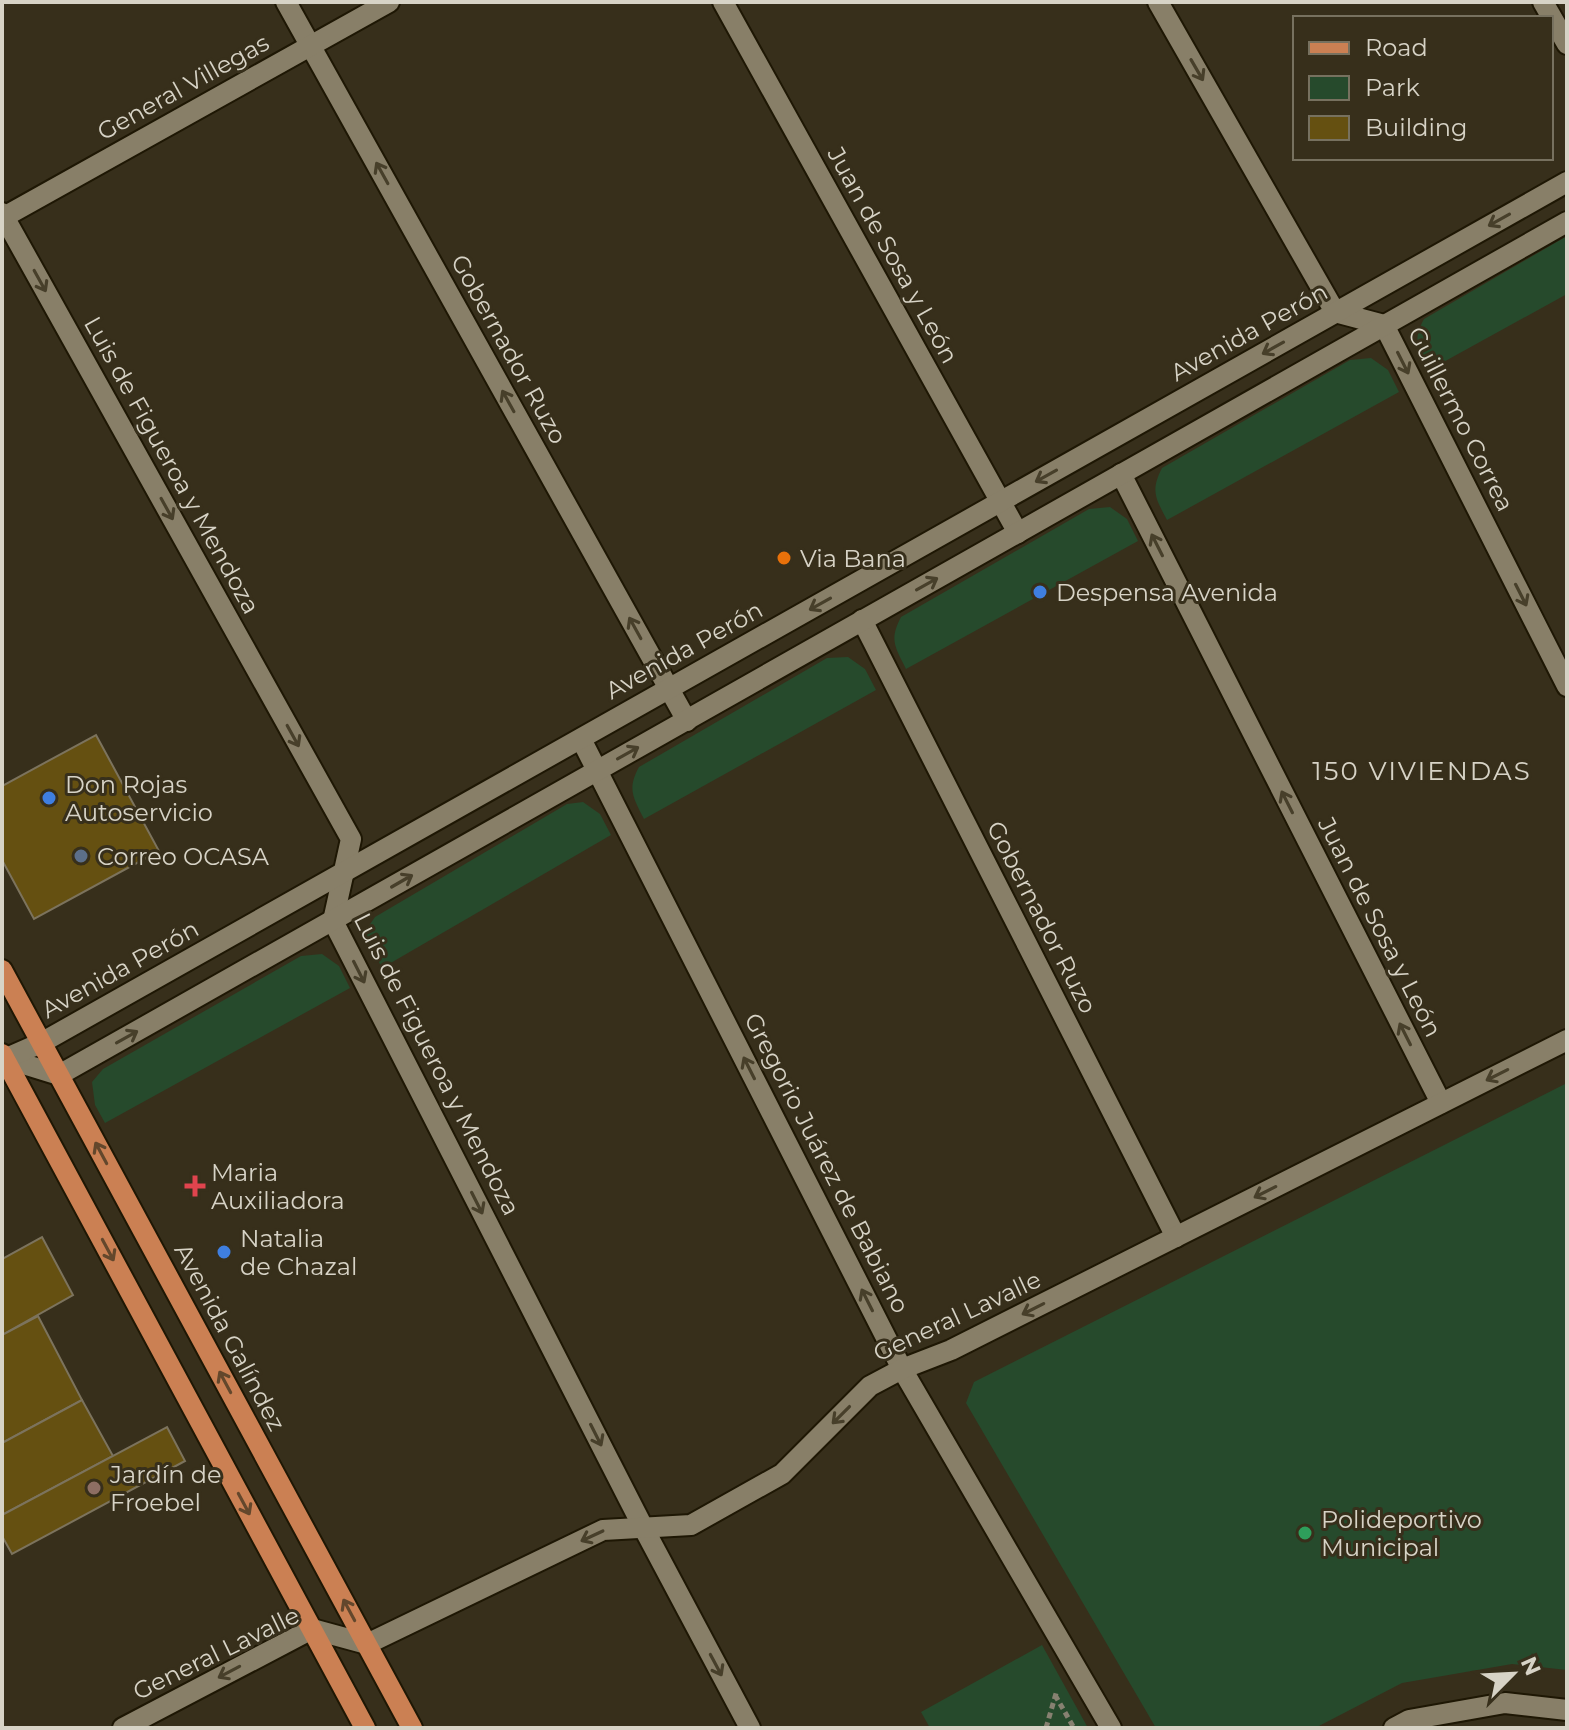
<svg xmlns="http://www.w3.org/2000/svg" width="1569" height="1730" font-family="Montserrat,sans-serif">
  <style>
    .green { fill: #264a2c }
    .building { fill: #655011; stroke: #7c735d; stroke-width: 2 }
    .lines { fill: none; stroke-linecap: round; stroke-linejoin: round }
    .minor-casing { stroke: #1e1704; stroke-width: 24 }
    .major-casing { stroke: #1e1704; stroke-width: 24 }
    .path { stroke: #878171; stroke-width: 5; stroke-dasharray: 6 4; stroke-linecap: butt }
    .minor { stroke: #887f68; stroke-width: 20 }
    .major { stroke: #cb8053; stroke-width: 20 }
    .oneway { stroke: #473f2a }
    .oneway2 { stroke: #63472c }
    .food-dot { fill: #e8710a; stroke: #372f1b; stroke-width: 3 }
    .shop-dot { fill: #3f7fe0; stroke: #372f1b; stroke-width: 3 }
    .service-dot { fill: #5c6f8a; stroke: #372f1b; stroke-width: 3 }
    .health-dot { fill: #e0444e; stroke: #372f1b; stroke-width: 3 }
    .education-dot { fill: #8d6e63; stroke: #372f1b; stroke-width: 3 }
    .leisure-dot { fill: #2e9e5b; stroke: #372f1b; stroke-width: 3 }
    .labels { text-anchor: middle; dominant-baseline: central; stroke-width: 6; stroke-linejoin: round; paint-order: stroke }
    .street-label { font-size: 24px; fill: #d7d3c6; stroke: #372f1b }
    .poi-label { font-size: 24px; fill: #d7d3c6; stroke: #372f1b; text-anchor: start }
    .neighbourhood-label { font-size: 26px; letter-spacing: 2px; fill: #d7d3c6; stroke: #372f1b }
  </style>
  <rect width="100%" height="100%" fill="#372f1b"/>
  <g class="green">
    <path d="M1567 236V294L1429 370C1418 349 1412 341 1424 319Z"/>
    <path d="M1371 358 1388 370 1399 392 1167 520C1156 499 1150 491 1162 468L1350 360Z"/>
    <path d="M1110 507 1127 519 1138 541 906 669C895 647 889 640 901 617L1089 509Z"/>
    <path d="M848 657 865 669 876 690 644 819C633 797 627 789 639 767L827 658Z"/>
    <polygon points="583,802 600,814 611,835 382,968 369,943 366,930 375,917 567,804"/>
    <polygon points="322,954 339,966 350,988 105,1123 95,1105 92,1082 103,1069 301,956"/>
    <polygon points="1567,1083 1567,1670 1512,1664 1402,1683 1315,1728 1156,1728 966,1403 974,1382"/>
    <polygon points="1042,1645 1088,1728 930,1728 921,1712"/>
  </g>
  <g class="building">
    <polygon points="96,735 159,851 34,919 2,860 2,786"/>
    <polygon points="42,1237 73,1295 2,1335 2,1259"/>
    <polygon points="38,1316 82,1400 2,1443 2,1335"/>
    <polygon points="82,1400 113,1456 2,1515 2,1443"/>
    <polygon points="167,1427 185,1461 12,1554 2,1536 2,1515"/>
  </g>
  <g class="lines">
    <g class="minor-casing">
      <g id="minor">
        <polyline points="286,2 687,721"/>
        <polyline points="723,2 1018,533"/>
        <polyline points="1158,2 1335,312 1384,325 1567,686"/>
        <polyline points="1543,2 1567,44"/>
        <polyline points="2,213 351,839 333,921 643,1527 750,1728"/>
        <polyline points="2,218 389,2"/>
        <polyline points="1121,474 1441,1103"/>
        <polyline points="862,620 1176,1237"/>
        <polyline points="581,739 902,1369 1111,1728"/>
        <polyline points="4,1058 59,1075 1567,222"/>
        <polyline points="2,1060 41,1043 1567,182"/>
        <polyline points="123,1728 312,1629 367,1644 603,1530 691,1525 782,1474 870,1386 902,1369 951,1350 1567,1040"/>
        <polyline points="1394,1728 1409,1720 1505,1703 1567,1710"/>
      </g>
    </g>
    <g class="major-casing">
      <g id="major">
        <polyline points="2,970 412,1728"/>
        <polyline points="2,1054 365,1728"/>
      </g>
    </g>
    <g class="path">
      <polyline points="1055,1695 1074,1728"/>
      <polyline points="1046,1728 1057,1690"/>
    </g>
    <use href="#minor" class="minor"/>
    <use href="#major" class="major"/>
  </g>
  <defs><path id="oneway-shaft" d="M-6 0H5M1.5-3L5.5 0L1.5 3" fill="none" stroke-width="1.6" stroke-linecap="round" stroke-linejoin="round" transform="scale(2)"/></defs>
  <g class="oneway">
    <use href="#oneway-shaft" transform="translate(1197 70) rotate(60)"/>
    <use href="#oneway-shaft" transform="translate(382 173) rotate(-119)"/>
    <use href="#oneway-shaft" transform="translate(1499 220) rotate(151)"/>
    <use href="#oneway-shaft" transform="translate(40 281) rotate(61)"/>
    <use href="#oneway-shaft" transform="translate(1273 348) rotate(151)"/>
    <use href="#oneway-shaft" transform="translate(1403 363) rotate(63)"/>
    <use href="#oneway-shaft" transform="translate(508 401) rotate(-119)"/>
    <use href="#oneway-shaft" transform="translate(1046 476) rotate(151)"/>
    <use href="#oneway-shaft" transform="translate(167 509) rotate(61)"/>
    <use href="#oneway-shaft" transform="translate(1157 545) rotate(-117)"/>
    <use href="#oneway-shaft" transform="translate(927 584) rotate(-29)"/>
    <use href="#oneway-shaft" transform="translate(1521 595) rotate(63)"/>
    <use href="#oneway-shaft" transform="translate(820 604) rotate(151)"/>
    <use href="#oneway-shaft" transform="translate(635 628) rotate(-119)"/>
    <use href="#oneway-shaft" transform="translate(293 736) rotate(61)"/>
    <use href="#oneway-shaft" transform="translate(628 753) rotate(-29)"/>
    <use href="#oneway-shaft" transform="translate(1287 802) rotate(-117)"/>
    <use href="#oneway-shaft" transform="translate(402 881) rotate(-30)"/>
    <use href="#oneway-shaft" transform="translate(359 972) rotate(63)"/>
    <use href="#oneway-shaft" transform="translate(1405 1034) rotate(-117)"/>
    <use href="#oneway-shaft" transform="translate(127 1037) rotate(-29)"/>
    <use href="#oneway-shaft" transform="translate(749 1068) rotate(-117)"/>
    <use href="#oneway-shaft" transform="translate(1497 1075) rotate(153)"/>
    <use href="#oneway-shaft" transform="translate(1265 1192) rotate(153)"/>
    <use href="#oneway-shaft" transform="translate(477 1203) rotate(63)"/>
    <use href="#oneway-shaft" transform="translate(867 1300) rotate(-117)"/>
    <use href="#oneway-shaft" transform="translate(1033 1309) rotate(153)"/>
    <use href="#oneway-shaft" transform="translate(841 1415) rotate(135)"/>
    <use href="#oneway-shaft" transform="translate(596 1435) rotate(63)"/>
    <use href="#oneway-shaft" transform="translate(592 1536) rotate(155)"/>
    <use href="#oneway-shaft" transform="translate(716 1665) rotate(62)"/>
    <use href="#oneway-shaft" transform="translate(229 1672) rotate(152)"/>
  </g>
  <g class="oneway2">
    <use href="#oneway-shaft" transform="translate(101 1153) rotate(-118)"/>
    <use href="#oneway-shaft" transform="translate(108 1250) rotate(62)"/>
    <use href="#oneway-shaft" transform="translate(225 1382) rotate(-118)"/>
    <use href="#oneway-shaft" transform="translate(244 1504) rotate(62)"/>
    <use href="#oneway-shaft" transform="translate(349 1610) rotate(-118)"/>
  </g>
  <circle class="food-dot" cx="784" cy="558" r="8"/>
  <g class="shop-dot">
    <circle cx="1040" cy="592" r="8"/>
    <circle cx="49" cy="798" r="8"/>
    <circle cx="224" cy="1252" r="8"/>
  </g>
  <circle class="service-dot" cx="81" cy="856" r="8"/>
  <path class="health-dot" d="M191 1174h8v8h8v8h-8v8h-8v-8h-8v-8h8z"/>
  <circle class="education-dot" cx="94" cy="1488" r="8"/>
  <circle class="leisure-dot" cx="1305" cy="1533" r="8"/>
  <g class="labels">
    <g class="street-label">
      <text transform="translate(183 87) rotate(-29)">General Villegas</text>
      <text transform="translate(893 255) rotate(61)">Juan de Sosa y León</text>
      <text transform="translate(1249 332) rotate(-29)">Avenida Perón</text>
      <text transform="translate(509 349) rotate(61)">Gobernador Ruzo</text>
      <text transform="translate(1461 419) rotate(63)">Guillermo Correa</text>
      <text transform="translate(172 465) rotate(61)">Luis de Figueroa y Mendoza</text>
      <text transform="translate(684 650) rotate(-29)">Avenida Perón</text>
      <text transform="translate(1042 917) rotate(63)">Gobernador Ruzo</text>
      <text transform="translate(1380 927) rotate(63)">Juan de Sosa y León</text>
      <text transform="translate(120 969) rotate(-29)">Avenida Perón</text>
      <text transform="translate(437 1064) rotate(63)">Luis de Figueroa y Mendoza</text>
      <text transform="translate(827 1163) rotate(63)">Gregorio Juárez de Babiano</text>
      <text transform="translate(957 1316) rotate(-25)">General Lavalle</text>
      <text transform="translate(230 1337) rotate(62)">Avenida Galíndez</text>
      <text transform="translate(216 1653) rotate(-26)">General Lavalle</text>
    </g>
    <g class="poi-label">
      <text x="800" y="558">Via Bana</text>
      <text x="1056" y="592">Despensa Avenida</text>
      <text x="65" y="784">Don Rojas<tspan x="65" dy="28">Autoservicio</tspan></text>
      <text x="97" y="856">Correo OCASA</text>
      <text x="211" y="1172">Maria<tspan x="211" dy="28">Auxiliadora</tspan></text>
      <text x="240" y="1238">Natalia<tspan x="240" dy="28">de Chazal</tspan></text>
      <text x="110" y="1474">Jardín de<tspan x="110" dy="28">Froebel</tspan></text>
      <text x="1321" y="1519">Polideportivo<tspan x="1321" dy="28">Municipal</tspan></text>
    </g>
    <g class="neighbourhood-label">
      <text x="1422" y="771">150 VIVIENDAS</text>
    </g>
  </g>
  <rect width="1569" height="1730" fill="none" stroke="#d7d3c6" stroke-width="8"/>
  <rect x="1293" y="16" width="260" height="144" fill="#372f1b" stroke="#77715f" stroke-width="2"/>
  <rect x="1309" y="42" width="40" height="12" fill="#cb8053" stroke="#77715f" stroke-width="2"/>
  <text x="1365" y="56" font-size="24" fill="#d7d3c6">Road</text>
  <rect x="1309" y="76" width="40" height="24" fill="#264a2c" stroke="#77715f" stroke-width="2"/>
  <text x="1365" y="96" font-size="24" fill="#d7d3c6">Park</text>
  <rect x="1309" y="116" width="40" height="24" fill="#655011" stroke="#77715f" stroke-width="2"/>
  <text x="1365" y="136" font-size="24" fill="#d7d3c6">Building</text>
  <g transform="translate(1513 1674) rotate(66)" stroke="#372f1b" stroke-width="6" paint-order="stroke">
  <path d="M0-6L14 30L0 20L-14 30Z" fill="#d7d3c6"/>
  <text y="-12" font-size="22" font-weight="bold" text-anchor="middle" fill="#d7d3c6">N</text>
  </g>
</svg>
